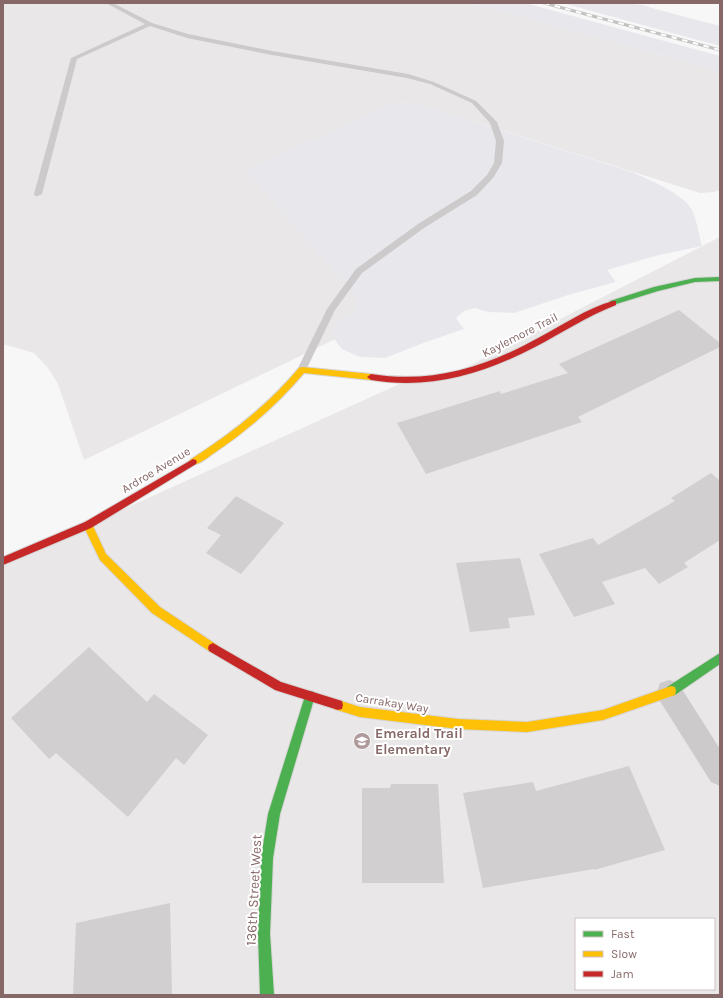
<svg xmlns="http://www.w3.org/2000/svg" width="723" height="998" font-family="Karla,sans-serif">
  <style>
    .built { fill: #e9e7e8; fill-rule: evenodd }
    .green { fill: #e8e7ec }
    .building { fill: #d2cfd0 }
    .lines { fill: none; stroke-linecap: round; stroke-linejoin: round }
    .fast-casing { stroke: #d6d4d4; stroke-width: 2 }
    .slow-casing { stroke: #d6d4d4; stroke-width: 2 }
    .jam-casing { stroke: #d6d4d4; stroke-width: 2 }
    .lane { fill: #cccaca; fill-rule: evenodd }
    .street { fill: #cccaca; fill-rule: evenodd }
    .fast { fill: #4caf50; fill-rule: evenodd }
    .slow { fill: #ffc107; fill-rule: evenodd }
    .jam { fill: #c62828; fill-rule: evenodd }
    .rail-casing { stroke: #c4c1c1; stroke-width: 3 }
    .rail { stroke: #fff; stroke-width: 2; stroke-dasharray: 5.5; stroke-linecap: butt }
    .labels { text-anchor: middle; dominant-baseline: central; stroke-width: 4; stroke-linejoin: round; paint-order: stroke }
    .street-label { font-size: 12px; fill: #876868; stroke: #fff }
    .near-poi-label { font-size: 14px; font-weight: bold; fill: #876868; stroke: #fff; text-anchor: start }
    .near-street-label { font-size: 14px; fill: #876868; stroke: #fff }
  </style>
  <rect width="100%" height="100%" fill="#f7f7f8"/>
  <g class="built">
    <polygon points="3,3 470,3 720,71 720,190 714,192 700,193 431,108 405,102 390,105 245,170 377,319 84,460 58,384 48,368 34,353 3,344"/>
    <path d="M720 237V995H3V564L406 381 445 378ZM576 919H714V989H576Z"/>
  </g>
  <g class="green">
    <polygon points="470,3 525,3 720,56 720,71"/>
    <polygon points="562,3 622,3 643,5 655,9 720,26 720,46"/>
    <path d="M405 102 431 108 632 172C649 180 684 194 692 210 697 221 699 235 702 246L659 255 607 270 616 282 568 295 514 313 488 312 475 308 464 311 456 318 464 329 426 342 385 358 360 357 342 349 331 335 338 323 356 309V296L245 170 390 105Z"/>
  </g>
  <g class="building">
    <polygon points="679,310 720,343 720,347 578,417 582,422 426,474 397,423 500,391 501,394 568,373 559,364"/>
    <polygon points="711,473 720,481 720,540 684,563 688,567 659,584 645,568 602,582 615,604 574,617 539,554 593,538 598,545 675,501 671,498"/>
    <polygon points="236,496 284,523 241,574 206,553 221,535 207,528"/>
    <polygon points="520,558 535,615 508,618 510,628 470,632 456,563"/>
    <polygon points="89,647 147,702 154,694 208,735 184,765 176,758 128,817 56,753 49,759 11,718"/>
    <polygon points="629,766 665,850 594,870 594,869 483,888 463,793 533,782 536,791"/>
    <polygon points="391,784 438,784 444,883 362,883 362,788 390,788"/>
    <polygon points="170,903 172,995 73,995 76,923"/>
  </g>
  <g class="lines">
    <g class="fast-casing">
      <g id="fast">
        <polygon points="720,277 720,281 695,282 658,291 613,305 609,303 610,301 654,287 695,278"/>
        <polygon points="720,653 720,664 675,695 671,696 667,695 666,691 667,687"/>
        <polygon points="310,691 314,692 315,696 280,814 273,858 270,934 274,995 260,995 258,934 261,858 268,814 305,696 306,692"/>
      </g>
    </g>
    <g class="slow-casing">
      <g id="slow">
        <path d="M302 367 371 374 375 377 371 380 304 373C278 404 248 430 214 453 208 457 197 467 190 464L189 462 190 460C231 434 268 405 299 368Z"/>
        <polygon points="88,521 91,522 106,554 160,607 217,645 218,648 217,651 213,653 209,651 152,613 100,560 83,525 85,522"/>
        <polygon points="671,686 675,687 676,691 675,695 603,720 527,732 458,729 360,717 334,709 333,705 334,701 338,700 360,707 458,719 527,722 603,710"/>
      </g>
    </g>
    <g class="jam-casing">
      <g id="jam">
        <path d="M613 301H616V305C587 316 562 333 535 347 483 374 430 390 371 380L367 377 371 374C433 384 486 367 540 337 563 325 587 308 613 301Z"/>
        <polygon points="193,459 196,460 197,462 196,464 91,528 3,565 3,557 85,522"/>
        <polygon points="213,643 281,682 342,701 343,705 342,709 338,710 275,690 209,651 208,648 209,645"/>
      </g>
    </g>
    <polygon class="lane" points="106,3 113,3 152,23 188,34 272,51 408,74 434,82 476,101 497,122 504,141 502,163 493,178 477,195 424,228 362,273 335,310 305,372 299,372 297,370 327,309 356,269 418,224 471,191 487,175 494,163 496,141 490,123 472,103 430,84 407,78 272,55 187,38 150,26 77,59 42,194 38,196 35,196 34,194 71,58 145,24"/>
    <polygon class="street" points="669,680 678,683 720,749 720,786 711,782 660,701 657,692 660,683"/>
    <use href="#fast" class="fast"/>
    <use href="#slow" class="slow"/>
    <use href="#jam" class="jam"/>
    <g class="rail-casing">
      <polyline id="rail" points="544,3 720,50"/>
    </g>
    <use href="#rail" class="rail"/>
  </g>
  <defs>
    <g id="school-disc" transform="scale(0.9)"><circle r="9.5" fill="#ae9a9a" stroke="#fff"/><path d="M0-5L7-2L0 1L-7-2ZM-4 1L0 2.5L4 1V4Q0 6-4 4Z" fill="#fff"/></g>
  </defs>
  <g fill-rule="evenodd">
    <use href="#school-disc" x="362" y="741"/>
  </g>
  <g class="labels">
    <g class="street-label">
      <text transform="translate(520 335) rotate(-27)">Kaylemore Trail</text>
      <text transform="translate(156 470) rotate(-31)">Ardroe Avenue</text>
      <text transform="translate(392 703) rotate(9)">Carrakay Way</text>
    </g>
    <g class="near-poi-label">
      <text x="375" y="733">Emerald Trail<tspan x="375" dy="16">Elementary</tspan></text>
    </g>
    <g class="near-street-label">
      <text transform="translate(254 890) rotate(-87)">136th Street West</text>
    </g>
  </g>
  <rect width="723" height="998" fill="none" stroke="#876868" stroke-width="8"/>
  <rect x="575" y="918" width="140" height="72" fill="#ffffff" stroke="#cfc3c3"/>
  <rect x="583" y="931" width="20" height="6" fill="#4caf50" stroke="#cfc3c3"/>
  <text x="611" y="938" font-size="12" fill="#876868">Fast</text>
  <rect x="583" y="951" width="20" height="6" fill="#ffc107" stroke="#cfc3c3"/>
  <text x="611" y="958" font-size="12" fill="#876868">Slow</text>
  <rect x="583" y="971" width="20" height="6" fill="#c62828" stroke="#cfc3c3"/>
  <text x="611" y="978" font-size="12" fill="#876868">Jam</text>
</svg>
